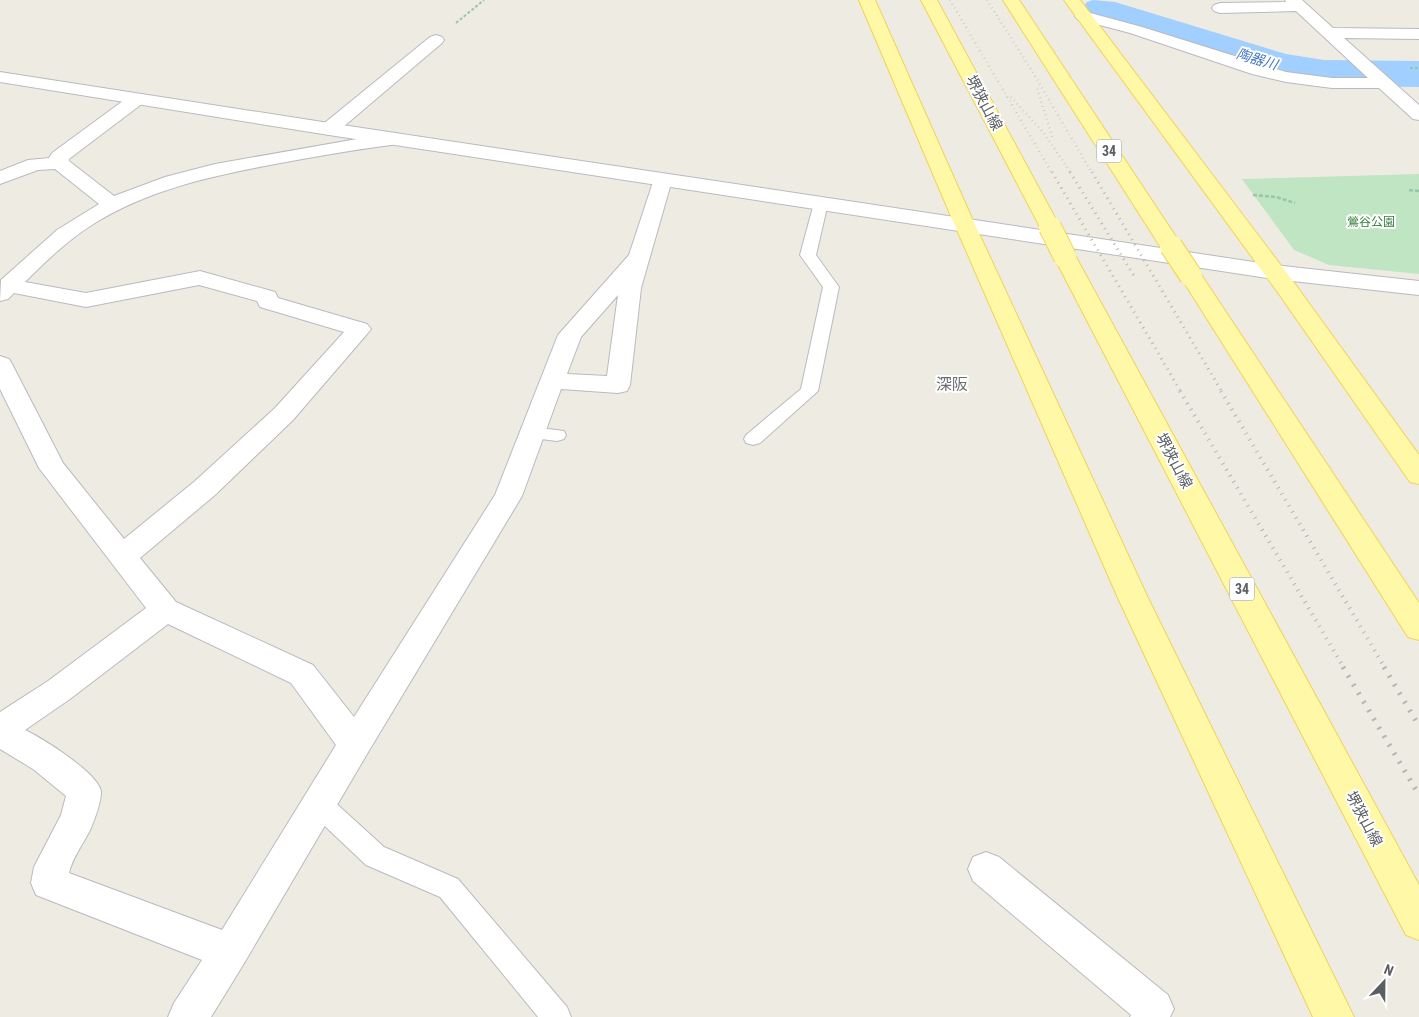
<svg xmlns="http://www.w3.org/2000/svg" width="1419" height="1017" font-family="'Roboto Condensed','Noto Sans JP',sans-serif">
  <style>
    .green { fill: #bfe5c2 }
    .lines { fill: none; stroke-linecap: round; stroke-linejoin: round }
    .river { fill: #a1cfff; fill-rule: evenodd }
    .service-casing { stroke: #b8babf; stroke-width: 2 }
    .minor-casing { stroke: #b8babf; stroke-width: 2 }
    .tertiary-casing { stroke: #b8babf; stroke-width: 2 }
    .primary-casing { stroke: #f1d258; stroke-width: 2 }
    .path-far1 { stroke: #98c6a9; stroke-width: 2; stroke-dasharray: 3 2; stroke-linecap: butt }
    .path { stroke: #98c6a9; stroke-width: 2.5; stroke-dasharray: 4 2; stroke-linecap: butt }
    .service { fill: #fff; fill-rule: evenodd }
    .minor { fill: #fff; fill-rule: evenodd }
    .tertiary { fill: #fff; fill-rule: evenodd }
    .primary { fill: #fff8a6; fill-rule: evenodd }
    .rail-far3 { stroke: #b4b5b5; stroke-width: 2.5; stroke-dasharray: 0.5 4; stroke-linecap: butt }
    .rail-far2 { stroke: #b4b5b5; stroke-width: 3; stroke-dasharray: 1 5; stroke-linecap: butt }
    .rail-far1 { stroke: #b4b5b5; stroke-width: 4; stroke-dasharray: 1 6; stroke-linecap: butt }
    .rail { stroke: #b4b5b5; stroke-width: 5; stroke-dasharray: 2 8; stroke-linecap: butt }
    .primary-bridge-casing { stroke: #f1d258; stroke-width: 24; stroke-linecap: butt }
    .primary-bridge { stroke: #fff8a6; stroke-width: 22 }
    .labels { text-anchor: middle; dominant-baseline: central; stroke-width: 4; stroke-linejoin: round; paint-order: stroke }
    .far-park-label { font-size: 12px; fill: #34813e; stroke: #fff }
    .far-water-label { font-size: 14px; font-style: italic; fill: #4377c3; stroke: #fff }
    .shield { fill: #fff; stroke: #8c8e92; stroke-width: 1 }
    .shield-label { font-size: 14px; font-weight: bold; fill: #5b5e63 }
    .street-label { font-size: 15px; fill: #5b5e63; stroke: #fff }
    .neighbourhood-label { font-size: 16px; fill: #6c7075; stroke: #fff }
  </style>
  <rect width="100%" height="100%" fill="#eeece2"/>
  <polygon class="green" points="1419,174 1419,274 1329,265 1294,250 1242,179"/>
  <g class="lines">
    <polygon class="river" points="1093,0 1115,2 1286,54 1324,60 1419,61 1419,87 1324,86 1280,79 1087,18 1081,10 1087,2"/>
    <g class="service-casing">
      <g id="service">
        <polygon points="821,199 826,200 828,203 816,255 839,287 818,391 760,443 753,445 746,443 744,439 746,435 801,389 823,287 800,255 814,203 816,200"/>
        <polygon points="532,427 564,431 566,435 564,439 557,441 525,437 523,433 525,429"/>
        <polygon points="320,794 329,797 384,847 458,879 567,1007 571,1017 538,1017 440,897 366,865 311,813 307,805 311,797"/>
      </g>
    </g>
    <g class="minor-casing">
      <g id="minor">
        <polygon points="1285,0 1302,0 1333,28 1419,29 1419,39 1344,38 1419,105 1419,120 1413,119 1379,88 1332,88 1286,82 1252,74 1130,33 1077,19 1075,16 1077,13 1083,11 1142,27 1286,72 1332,78 1368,78 1296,11 1220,13 1214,11 1212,8 1214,5 1220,3 1286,2"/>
        <polygon points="436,35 442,37 444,40 442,43 336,133 329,135 322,133 320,129 322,125 430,37"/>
        <path d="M137 94 143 95 146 99 143 103 69 159V161L114 196 165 177 215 164 391 133 398 135 400 139 398 143 391 145C352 150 313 157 275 164 212 176 150 189 95 223 69 239 47 260 25 282L86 293 200 271 275 292 278 298 367 324 371 329 367 334 293 420 215 495 140 558 176 602 313 665 354 717 495 495 558 335 629 255 655 176 662 174 669 176 672 180 641 288 630 385 627 391 618 393 561 389 522 496 367 754 243 965 211 1017H168L174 1003 202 960 36 895 31 883 34 867 61 815 66 796 33 769 0 749V712L48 681 146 608 39 468 0 389V356L9 359 12 364 63 463 124 539 195 481 275 408 344 332 260 307 257 301 199 285 86 307 14 293 8 299 0 301 1 280 57 230 99 204 55 169 38 170 0 184V171L28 160 49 158 52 153 131 95ZM618 295 607 376 567 374 581 337ZM168 624 291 683 336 745 222 930 69 873C72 858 84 843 91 828 95 818 101 803 101 792 100 774 42 738 25 730L70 699Z"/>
        <polygon points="986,852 999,857 1168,995 1174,1009 1170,1017 1130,1017 1131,1015 973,881 968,869 973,857"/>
      </g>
    </g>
    <g class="tertiary-casing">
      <polygon id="tertiary" points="0,72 329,123 1274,265 1419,281 1419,295 1274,279 329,135 0,82"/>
    </g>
    <g class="primary-casing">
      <g id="primary">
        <polygon points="859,0 875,0 970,214 1148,598 1354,1017 1313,1017 1118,598 950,214"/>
        <polygon points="921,0 937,0 1060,227 1057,231 1050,233 1043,231 1040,227"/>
        <polygon points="1003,0 1019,0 1182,246 1179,251 1171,252 1163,251"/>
        <polygon points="1064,0 1080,0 1295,284 1419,455 1419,484 1410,482 1279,294"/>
        <polygon points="1065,251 1073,252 1076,257 1419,885 1419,940 1406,935 1054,257 1057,252"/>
        <polygon points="1191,269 1199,271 1202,276 1419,603 1419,640 1408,637 1180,276 1183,271"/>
      </g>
    </g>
    <g class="path-far1">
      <polyline points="456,23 484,0"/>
      <polyline points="1410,68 1419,68"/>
    </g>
    <g class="path">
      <polyline points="1409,190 1419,191"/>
      <polyline points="1253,195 1276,197 1295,203"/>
    </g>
    <use href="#service" class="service"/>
    <use href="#minor" class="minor"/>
    <use href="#tertiary" class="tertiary"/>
    <use href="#primary" class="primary"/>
    <g class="rail-far3">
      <polyline points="950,0 1052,173"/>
      <polyline points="987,0 1032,71 1092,173"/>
      <polyline points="1037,89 1053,139"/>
      <polyline points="1011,97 1043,132 1071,173"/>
    </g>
    <g class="rail-far2">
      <polyline points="1052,172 1181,392"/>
      <polyline points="1070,172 1136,279"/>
      <polyline points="1092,172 1222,392"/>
    </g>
    <g class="rail-far1">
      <polyline points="1180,391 1344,668"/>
      <polyline points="1221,391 1385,668"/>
    </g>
    <g class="rail">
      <polyline points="1343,667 1419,795"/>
      <polyline points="1384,667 1419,726"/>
    </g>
    <g class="primary-bridge-casing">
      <g id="primary-bridge">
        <polyline points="1050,227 1065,257"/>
        <polyline points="1171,246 1191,276"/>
      </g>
    </g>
    <use href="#primary-bridge" class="primary-bridge"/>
  </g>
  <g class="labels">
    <g class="far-park-label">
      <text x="1371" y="222">鶯谷公園</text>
    </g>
    <g class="far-water-label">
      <text transform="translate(1257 59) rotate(17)">陶器川</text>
    </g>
    <g class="shield">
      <rect x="1096.5" y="139.5" width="25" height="23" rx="4"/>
      <rect x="1229.5" y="577.5" width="25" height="23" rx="4"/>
    </g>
    <g class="shield-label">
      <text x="1109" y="151">34</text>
      <text x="1242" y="589">34</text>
    </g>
    <g class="street-label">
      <text transform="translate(984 103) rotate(62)">堺狭山線</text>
      <text transform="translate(1174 461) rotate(62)">堺狭山線</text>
      <text transform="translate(1364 819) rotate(62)">堺狭山線</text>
    </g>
    <g class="neighbourhood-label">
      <text x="952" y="384">深阪</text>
    </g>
  </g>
  <g transform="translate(1384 982) rotate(22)" stroke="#ffffff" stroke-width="4" paint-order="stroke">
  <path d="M0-4L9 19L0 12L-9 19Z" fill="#5b5e63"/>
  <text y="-8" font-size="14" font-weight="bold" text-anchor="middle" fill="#5b5e63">N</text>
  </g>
</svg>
